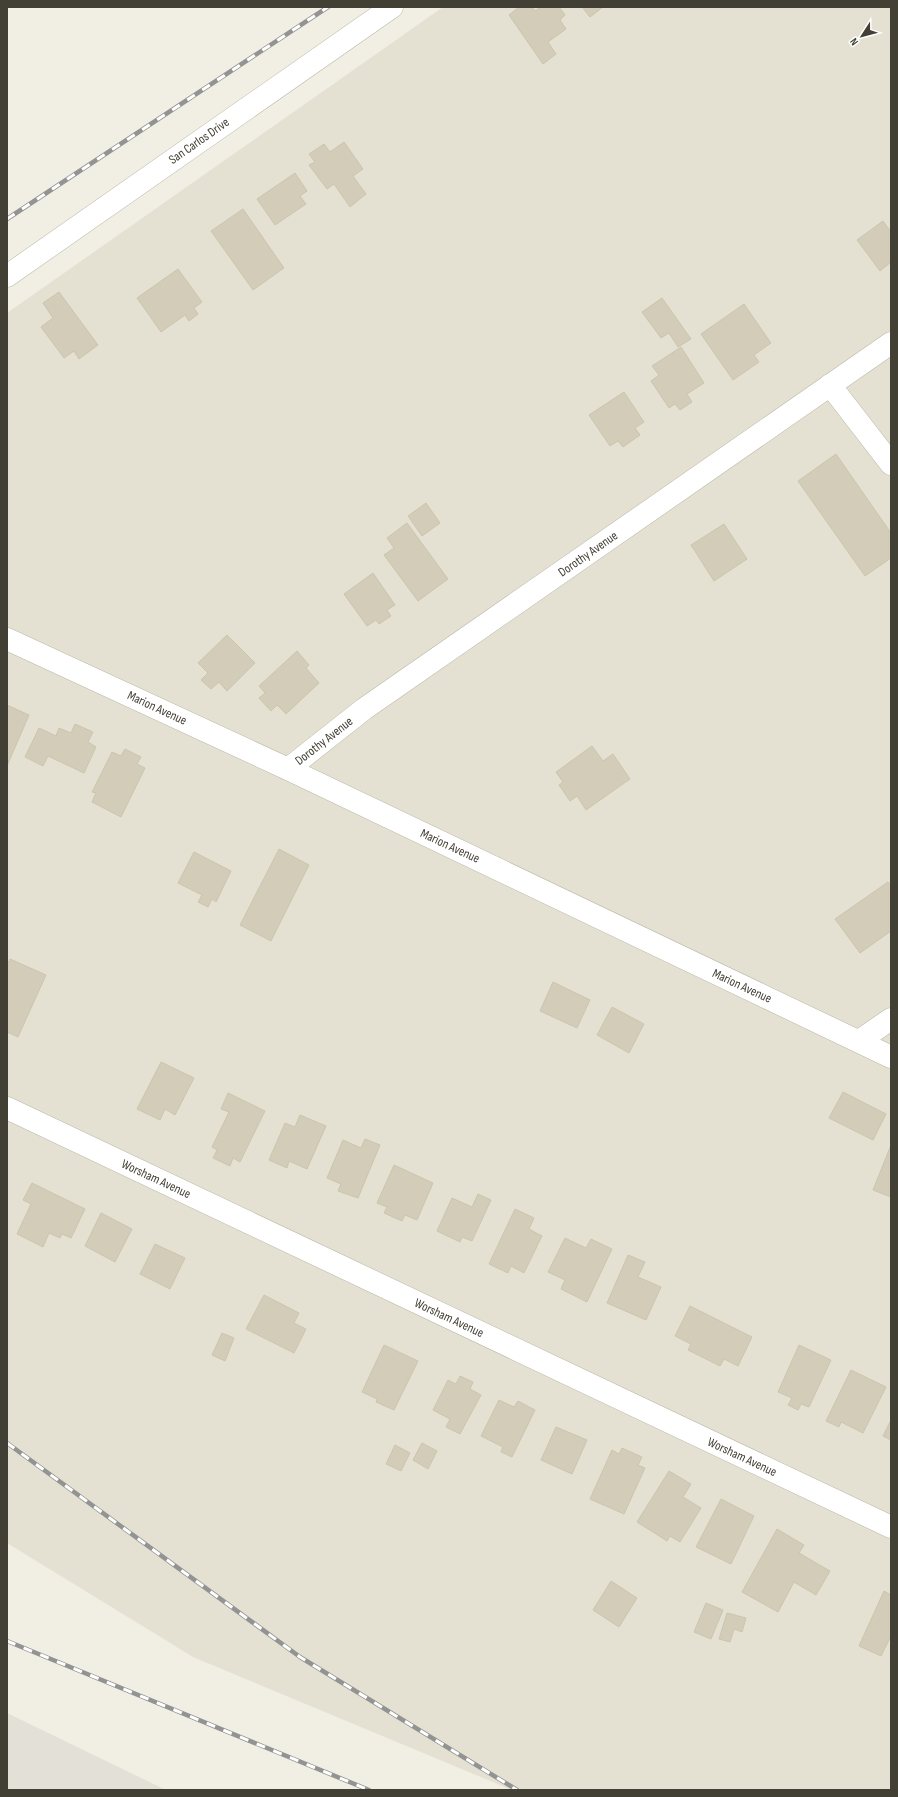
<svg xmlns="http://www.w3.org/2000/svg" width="898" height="1797" font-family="'Sofia Sans Condensed',sans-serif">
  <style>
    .residential { fill: #e4e1d2 }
    .industrial { fill: #e3e0d8 }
    .building { fill: #d2ccb9; stroke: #ccc5ad }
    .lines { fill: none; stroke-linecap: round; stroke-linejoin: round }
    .minor-casing { stroke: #bbb8a7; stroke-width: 23 }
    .minor { stroke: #fff; stroke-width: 22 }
    .rail-casing { stroke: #939393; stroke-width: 4.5 }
    .rail { stroke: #fff; stroke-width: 3; stroke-dasharray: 9; stroke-linecap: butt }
    .labels { text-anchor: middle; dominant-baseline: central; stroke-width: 3.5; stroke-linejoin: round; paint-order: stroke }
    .street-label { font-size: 13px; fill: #423f34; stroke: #fff }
  </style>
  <rect width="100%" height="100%" fill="#f1efe3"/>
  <polygon class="residential" points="443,7 891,7 891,1790 512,1790 193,1657 7,1543 7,313"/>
  <polygon class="industrial" points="7,1713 166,1790 7,1790"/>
  <g class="building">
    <polygon points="519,7 532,7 535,11 541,7 559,7 565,15 560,20 566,29 548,42 556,54 543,64 509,15"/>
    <polygon points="582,7 603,7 590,17"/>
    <polygon points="344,142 363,169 353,176 366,194 350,207 334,184 327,189 309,165 315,162 309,154 324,144 330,152"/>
    <polygon points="295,173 307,191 300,196 306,204 275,225 257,199"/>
    <polygon points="243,209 284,268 253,290 211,231"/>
    <polygon points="883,221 891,232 891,262 880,271 857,240"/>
    <polygon points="178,269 202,302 194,308 198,314 189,321 185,315 161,332 137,298"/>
    <polygon points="59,292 98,345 79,359 74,351 64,358 41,327 53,318 43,303"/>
    <polygon points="662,298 691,339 678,347 669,333 661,338 642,312"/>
    <polygon points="744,304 771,343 754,355 759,362 733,380 701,334"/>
    <polygon points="681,347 704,383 687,394 692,402 680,410 675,404 669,408 651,381 659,375 652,366"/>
    <polygon points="624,392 644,422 635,428 640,435 623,447 618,441 610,446 589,415"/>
    <polygon points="836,454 891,533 891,558 865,576 798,481"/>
    <polygon points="426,503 440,523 422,536 408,516"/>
    <polygon points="407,523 448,579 418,601 384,555 394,548 387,538"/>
    <polygon points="724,524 747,559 714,581 691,545"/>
    <polygon points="373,573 395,605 387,610 391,616 379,624 376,620 367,626 344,594"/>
    <polygon points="227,635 255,663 227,691 219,682 211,689 201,680 208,673 198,663"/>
    <polygon points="297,651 309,665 306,668 319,683 286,714 277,705 271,711 259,698 265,693 259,686"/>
    <polygon points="7,705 29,715 7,766"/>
    <polygon points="75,724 93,732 88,742 96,747 84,773 48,756 43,766 25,757 39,728 56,736 59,728 71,733"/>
    <polygon points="592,746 603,761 613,754 630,779 586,810 577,796 570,801 559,785 563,782 556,772"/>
    <polygon points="125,749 141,757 137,764 145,768 121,817 92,802 96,793 92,792 112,752 121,756"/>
    <polygon points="279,849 309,865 271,941 240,925"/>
    <polygon points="194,852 231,871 216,902 212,899 208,907 198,902 202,895 178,883"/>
    <polygon points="888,882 891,886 891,931 860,953 835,919"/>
    <polygon points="10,959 46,975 18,1037 7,1032 7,965"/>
    <polygon points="553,982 590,1000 577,1028 540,1011"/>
    <polygon points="612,1007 644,1024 629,1053 597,1035"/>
    <polygon points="161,1062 194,1078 175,1115 165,1109 160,1120 137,1109"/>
    <polygon points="843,1092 886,1114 873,1140 829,1118"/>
    <polygon points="228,1093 265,1111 240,1162 233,1158 230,1166 213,1158 217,1150 212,1147 229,1112 221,1109"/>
    <polygon points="300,1115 326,1126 307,1169 289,1161 287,1168 269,1160 285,1123 295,1127"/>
    <polygon points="365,1139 380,1145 358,1198 338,1191 341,1184 327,1178 343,1140 361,1148"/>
    <polygon points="891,1145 891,1197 873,1190"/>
    <polygon points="394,1165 433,1183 417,1220 405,1215 402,1221 384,1213 387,1207 377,1203"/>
    <polygon points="32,1183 85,1209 71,1238 62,1234 60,1238 49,1233 43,1247 17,1234 31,1204 23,1200"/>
    <polygon points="478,1194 491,1200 472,1241 462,1237 460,1242 437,1231 452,1198 472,1207"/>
    <polygon points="515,1209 534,1218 529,1229 542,1236 524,1273 511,1266 508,1273 489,1264"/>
    <polygon points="101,1213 132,1229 115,1262 85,1246"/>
    <polygon points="565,1238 586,1248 591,1239 612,1249 587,1302 561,1289 565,1280 548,1272"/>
    <polygon points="155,1244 185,1258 170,1289 140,1274"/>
    <polygon points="628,1255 645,1262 638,1277 661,1287 646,1320 607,1303"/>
    <polygon points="264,1295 299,1313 294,1323 306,1329 294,1353 246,1329"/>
    <polygon points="690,1306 752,1337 738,1366 724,1359 720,1366 688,1350 691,1344 675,1336"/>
    <polygon points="222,1333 234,1338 225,1361 212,1355"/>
    <polygon points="384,1345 418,1361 394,1410 376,1402 377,1399 362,1392"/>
    <polygon points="799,1345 831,1360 809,1407 801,1404 798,1410 788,1405 792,1398 778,1392"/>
    <polygon points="851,1370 886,1387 863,1433 841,1422 839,1427 826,1421"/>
    <polygon points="460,1376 473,1382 470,1389 481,1395 460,1434 446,1427 450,1419 433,1410 448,1380 456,1384"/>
    <polygon points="499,1400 514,1407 518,1401 535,1410 512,1457 501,1452 503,1447 481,1436"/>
    <polygon points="891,1420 891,1440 883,1436"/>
    <polygon points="556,1427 587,1440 572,1474 541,1460"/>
    <polygon points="422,1443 437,1451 428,1469 413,1460"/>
    <polygon points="395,1445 410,1453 401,1471 386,1464"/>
    <polygon points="622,1448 642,1457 638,1465 645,1468 624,1514 590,1499 612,1450 619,1454"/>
    <polygon points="669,1471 691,1484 683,1497 701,1508 680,1542 670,1536 667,1541 637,1522"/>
    <polygon points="721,1499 754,1516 731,1564 696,1547"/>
    <polygon points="777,1529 804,1545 799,1553 830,1571 816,1595 794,1582 778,1612 742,1592"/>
    <polygon points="611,1581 637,1598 619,1627 593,1610"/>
    <polygon points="884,1591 891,1595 891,1636 881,1656 859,1646"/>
    <polygon points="706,1603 723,1610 711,1639 694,1632"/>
    <polygon points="727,1613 746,1618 742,1632 734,1629 730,1642 719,1639"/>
  </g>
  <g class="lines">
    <g class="minor-casing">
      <g id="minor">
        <polyline points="7,276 392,7"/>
        <polyline points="830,385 891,464"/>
        <polyline points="7,639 288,769 891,1057"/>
        <polyline points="288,769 364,709 891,343"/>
        <polyline points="859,1041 891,1019"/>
        <polyline points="7,1108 891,1527"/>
      </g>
    </g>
    <use href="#minor" class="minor"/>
    <g class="rail-casing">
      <g id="rail">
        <polyline points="7,219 328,7"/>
        <polyline points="7,1443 300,1657 517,1790"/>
        <polyline points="7,1641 369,1790"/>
      </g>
    </g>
    <use href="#rail" class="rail"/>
  </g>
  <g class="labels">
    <g class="street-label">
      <text transform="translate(199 141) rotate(-35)">San Carlos Drive</text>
      <text transform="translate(588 554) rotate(-35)">Dorothy Avenue</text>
      <text transform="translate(157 708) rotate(25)">Marion Avenue</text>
      <text transform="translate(324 741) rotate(-38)">Dorothy Avenue</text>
      <text transform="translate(450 846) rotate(25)">Marion Avenue</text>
      <text transform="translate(742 986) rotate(25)">Marion Avenue</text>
      <text transform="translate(156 1179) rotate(25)">Worsham Avenue</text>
      <text transform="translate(449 1318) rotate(25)">Worsham Avenue</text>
      <text transform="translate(742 1457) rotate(25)">Worsham Avenue</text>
    </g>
  </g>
  <rect width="898" height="1797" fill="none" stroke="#423f34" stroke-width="16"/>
  <g transform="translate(862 36) rotate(234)" stroke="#ffffff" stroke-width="3" paint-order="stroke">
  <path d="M0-3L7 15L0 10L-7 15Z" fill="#423f34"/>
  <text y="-6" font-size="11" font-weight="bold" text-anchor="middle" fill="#423f34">N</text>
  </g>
</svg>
